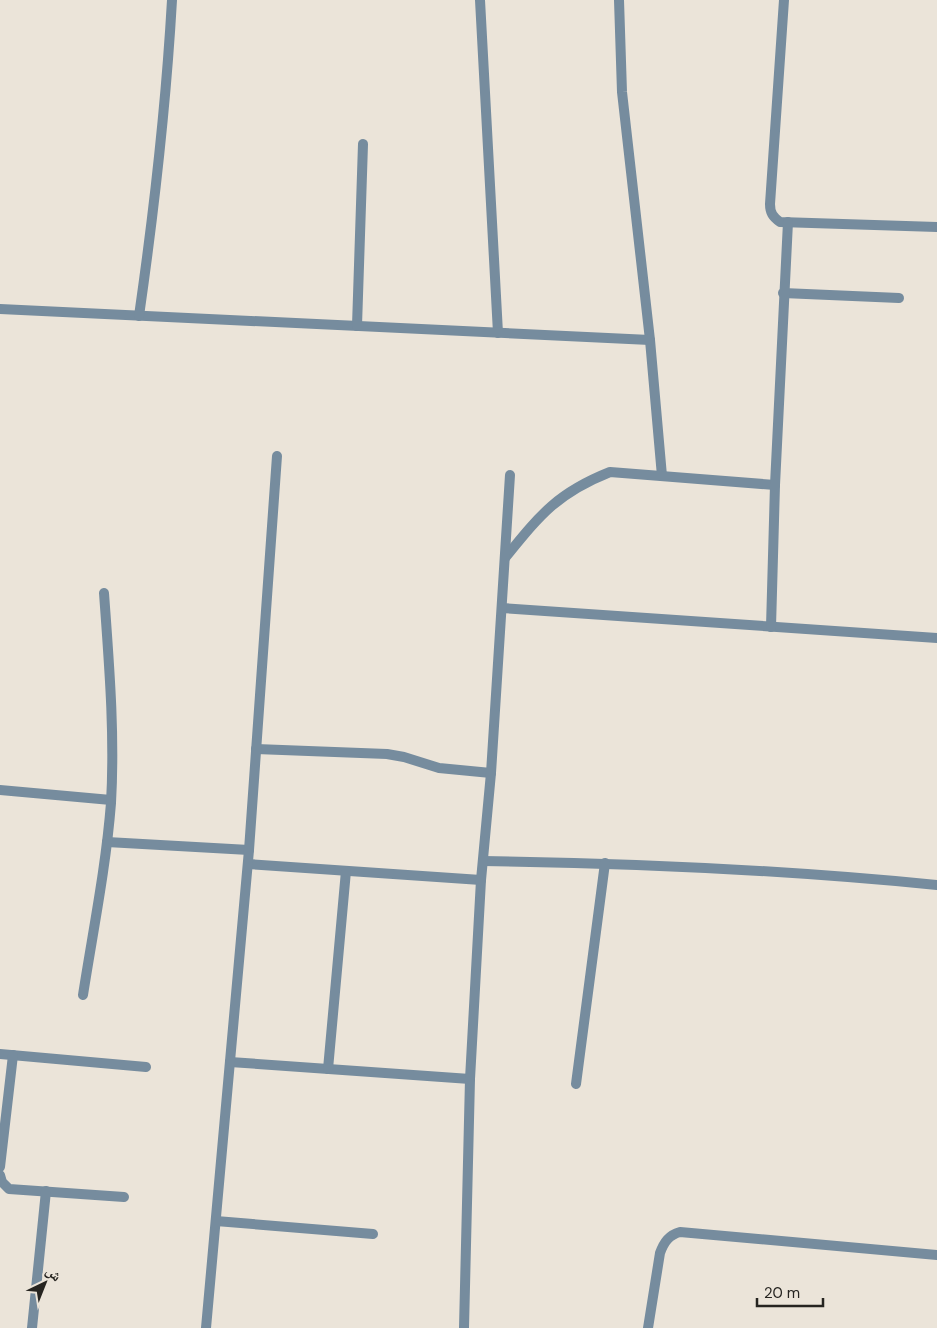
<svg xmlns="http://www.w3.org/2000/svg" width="937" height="1328" font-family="'DM Sans','Noto Naskh Arabic',sans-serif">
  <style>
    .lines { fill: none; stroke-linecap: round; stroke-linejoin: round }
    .street { stroke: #768c9e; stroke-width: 10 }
  </style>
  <rect width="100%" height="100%" fill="#ebe4d9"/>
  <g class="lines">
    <g class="street">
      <polyline points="480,0 498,333"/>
      <polyline points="619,0 622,92 650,340 662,476"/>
      <path d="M784 0 770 204C770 213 773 217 780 222L937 227"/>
      <polyline points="783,293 899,298"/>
      <polyline points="0,309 650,340"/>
      <path d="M139 316C154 211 166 106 172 0"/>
      <polyline points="357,326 363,144"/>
      <path d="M505 558C540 515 557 493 610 472L775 485"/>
      <polyline points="502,608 937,638"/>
      <polyline points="771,627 775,485 788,222"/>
      <polyline points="256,749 387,754 404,757 439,768 491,773"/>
      <polyline points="0,790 111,800"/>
      <polyline points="107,842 249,850"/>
      <path d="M483 861C635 863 786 870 937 885"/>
      <polyline points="248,864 481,880"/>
      <path d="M83 995C93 931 106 867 111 803 115 733 109 663 104 593"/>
      <polyline points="0,1054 146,1067"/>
      <polyline points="230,1062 470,1079"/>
      <polyline points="328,1069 346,871"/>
      <polyline points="576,1084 605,863"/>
      <polyline points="0,1167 13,1055"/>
      <polyline points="0,1175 2,1182 9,1189 124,1197"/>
      <polyline points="216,1221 373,1234"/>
      <polyline points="32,1328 46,1191"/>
      <polyline points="206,1328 249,850 277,456"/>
      <polyline points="464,1328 470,1079 481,880 491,773 510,475"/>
      <path d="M648 1328 660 1253C664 1242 669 1235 680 1232L937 1255"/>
    </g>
  </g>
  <g transform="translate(45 1283) rotate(43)" stroke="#ebe4d9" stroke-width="4" paint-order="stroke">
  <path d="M0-4L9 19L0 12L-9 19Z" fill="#262420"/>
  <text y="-8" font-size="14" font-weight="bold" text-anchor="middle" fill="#262420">ش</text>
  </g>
  <path d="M757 1298v8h66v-8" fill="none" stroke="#262420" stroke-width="2.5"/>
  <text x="764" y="1298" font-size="15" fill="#262420" stroke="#ebe4d9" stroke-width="4" paint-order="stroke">20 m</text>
</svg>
